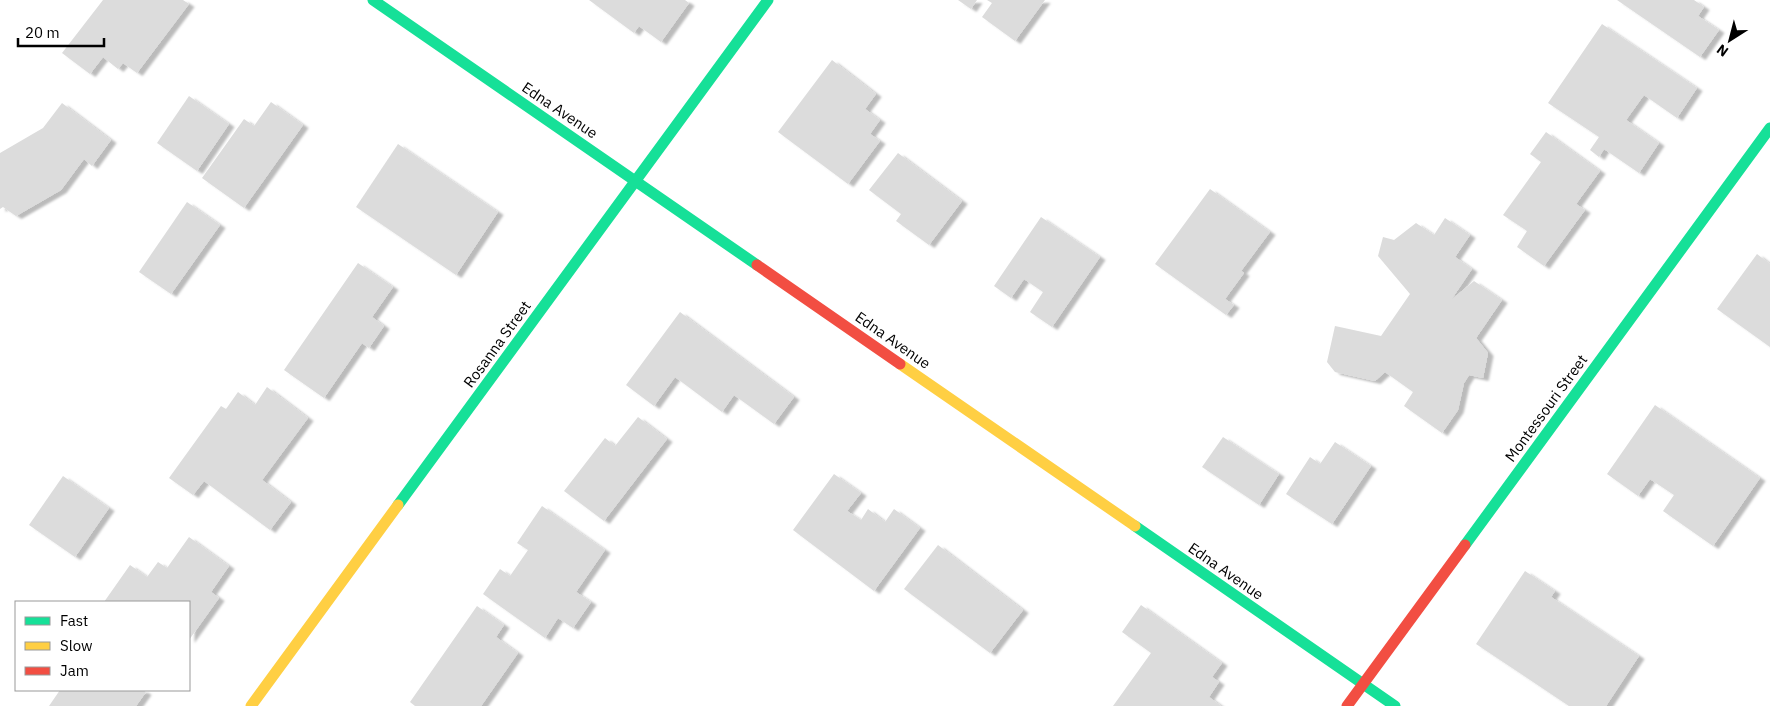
<svg xmlns="http://www.w3.org/2000/svg" width="1770" height="706" font-family="'IBM Plex Sans',sans-serif">
  <style>
    .building { fill: #dcdcdc; filter: url(#shadow) }
    .lines { fill: none; stroke-linecap: round; stroke-linejoin: round }
    .fast { stroke: #16e098; stroke-width: 11 }
    .slow { stroke: #ffcf43; stroke-width: 11 }
    .jam { stroke: #f24e42; stroke-width: 11 }
    .labels { text-anchor: middle; dominant-baseline: central; stroke-width: 5; stroke-linejoin: round; paint-order: stroke }
    .street-label { font-size: 15px; fill: #000; stroke: #fff }
  </style>
  <defs>
    <filter id="shadow"><feDropShadow dx="5.5" dy="3" stdDeviation="1" flood-color="#0004"/></filter>
  </defs>
  <rect width="100%" height="100%" fill="#fff"/>
  <g class="building">
    <polygon points="103,0 183,0 189,4 137,73 123,63 118,69 103,57 90,74 62,53"/>
    <polygon points="589,0 685,0 689,3 661,42 639,26 634,33"/>
    <polygon points="958,0 977,0 971,9"/>
    <polygon points="987,0 1045,0 1015,41 982,17 992,3"/>
    <polygon points="1617,0 1694,0 1704,7 1698,16 1719,30 1700,57"/>
    <polygon points="1602,24 1697,88 1677,118 1644,95 1626,120 1659,143 1639,173 1604,149 1599,157 1590,150 1599,137 1548,103"/>
    <polygon points="832,60 876,94 865,109 880,120 870,134 880,141 848,184 778,132"/>
    <polygon points="189,96 229,124 197,171 157,143"/>
    <polygon points="271,102 303,125 244,208 202,178 244,119 254,126"/>
    <polygon points="62,103 111,140 92,166 84,159 61,190 16,216 3,207 0,209 0,153 43,128"/>
    <polygon points="1546,132 1600,171 1576,204 1585,210 1544,266 1517,247 1527,231 1503,215 1541,162 1530,154"/>
    <polygon points="398,144 498,212 456,275 356,207"/>
    <polygon points="898,153 962,201 929,245 896,221 901,214 869,190"/>
    <polygon points="1210,189 1270,232 1241,271 1244,273 1225,299 1234,305 1226,315 1155,264"/>
    <polygon points="187,202 220,225 171,294 139,272"/>
    <polygon points="1041,217 1100,257 1052,327 1030,312 1043,292 1024,279 1011,298 994,286"/>
    <polygon points="1445,218 1470,235 1455,257 1472,269 1451,300 1474,281 1502,300 1476,338 1488,353 1483,378 1469,375 1464,383 1458,410 1442,433 1404,406 1413,392 1385,372 1375,381 1335,372 1327,362 1335,326 1381,336 1410,294 1378,256 1383,237 1394,240 1416,223 1434,235"/>
    <polygon points="1757,254 1770,264 1770,347 1717,309"/>
    <polygon points="358,263 393,287 372,317 384,326 369,348 362,343 324,398 284,370"/>
    <polygon points="680,312 794,397 774,424 734,395 722,412 675,377 654,406 626,385"/>
    <polygon points="267,387 308,418 262,480 291,502 270,530 204,481 193,495 169,478 221,406 226,409 238,392 255,405"/>
    <polygon points="1655,405 1760,478 1713,546 1663,511 1674,495 1650,479 1638,496 1607,474"/>
    <polygon points="638,417 667,439 604,521 564,491 605,438 615,446"/>
    <polygon points="1223,437 1279,474 1259,505 1202,467"/>
    <polygon points="1335,442 1371,466 1332,524 1286,494 1310,457 1320,464"/>
    <polygon points="834,474 861,493 847,511 861,520 868,509 885,522 894,509 920,528 874,591 793,530"/>
    <polygon points="63,476 109,508 75,557 29,525"/>
    <polygon points="542,506 605,550 576,592 591,602 573,628 558,618 545,638 483,594 500,569 510,576 528,550 517,543"/>
    <polygon points="189,537 229,566 211,592 219,598 189,640 189,602 104,602 130,565 147,577 158,562 167,568"/>
    <polygon points="938,545 1023,610 990,653 904,589"/>
    <polygon points="1525,571 1555,591 1551,597 1639,656 1606,706 1569,706 1476,644"/>
    <polygon points="1141,605 1222,663 1212,677 1219,682 1209,697 1221,706 1113,706 1151,653 1122,632"/>
    <polygon points="477,606 504,625 496,637 518,653 481,706 415,706 410,702"/>
    <polygon points="60,690 143,690 146,692 136,706 49,706"/>
  </g>
  <g class="lines">
    <g class="fast">
      <polyline points="373,0 757,265"/>
      <polyline points="398,505 768,0"/>
      <polyline points="1135,526 1395,706"/>
      <polyline points="1465,545 1770,128"/>
    </g>
    <g class="slow">
      <polyline points="900,364 1135,526"/>
      <polyline points="251,706 398,505"/>
    </g>
    <g class="jam">
      <polyline points="757,265 900,364"/>
      <polyline points="1347,706 1465,545"/>
    </g>
  </g>
  <g class="labels">
    <g class="street-label">
      <text transform="translate(560 110) rotate(34)">Edna Avenue</text>
      <text transform="translate(893 340) rotate(35)">Edna Avenue</text>
      <text transform="translate(497 344) rotate(-54)">Rosanna Street</text>
      <text transform="translate(1546 408) rotate(-54)">Montessouri Street</text>
      <text transform="translate(1226 571) rotate(35)">Edna Avenue</text>
    </g>
  </g>
  <rect x="15" y="601" width="175" height="90" fill="#ffffff" stroke="#999999"/>
  <rect x="25" y="617" width="25" height="8" fill="#16e098" stroke="#999999"/>
  <text x="60" y="626" font-size="15" fill="#000000">Fast</text>
  <rect x="25" y="642" width="25" height="8" fill="#ffcf43" stroke="#999999"/>
  <text x="60" y="651" font-size="15" fill="#000000">Slow</text>
  <rect x="25" y="667" width="25" height="8" fill="#f24e42" stroke="#999999"/>
  <text x="60" y="676" font-size="15" fill="#000000">Jam</text>
  <g transform="translate(1730 40) rotate(216)" stroke="#ffffff" stroke-width="4" paint-order="stroke">
  <path d="M0-4L9 19L0 12L-9 19Z" fill="#000000"/>
  <text y="-8" font-size="14" font-weight="bold" text-anchor="middle" fill="#000000">N</text>
  </g>
  <path d="M18 38v8h86v-8" fill="none" stroke="#000000" stroke-width="2.5"/>
  <text x="25" y="38" font-size="15" fill="#000000" stroke="#ffffff" stroke-width="4" paint-order="stroke">20 m</text>
</svg>
